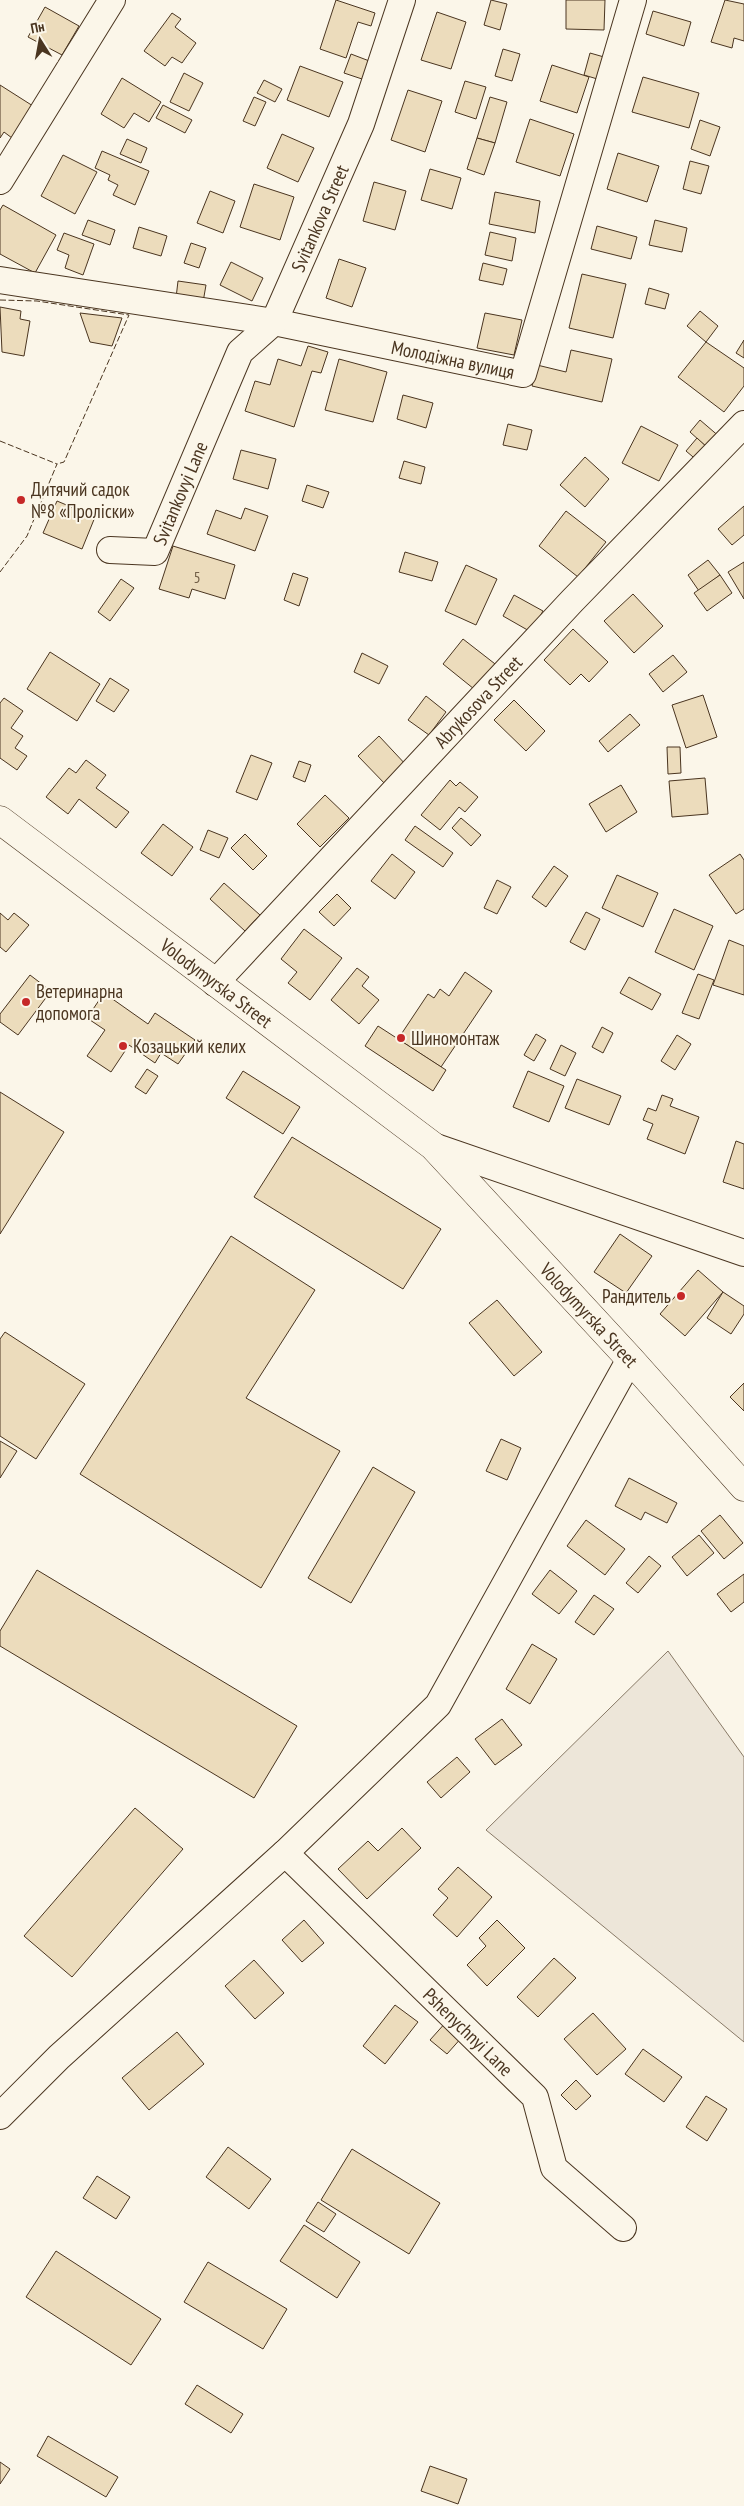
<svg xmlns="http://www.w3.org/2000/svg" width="744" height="2506" font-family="'PT Sans Narrow',sans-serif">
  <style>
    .green { fill: #ede6d9; stroke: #887966 }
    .building { fill: #ecdcbc; stroke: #4a3520 }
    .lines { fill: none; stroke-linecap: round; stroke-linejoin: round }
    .minor-casing { stroke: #4a3520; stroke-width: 28 }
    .major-casing { stroke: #4a3520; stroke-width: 29 }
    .minor { stroke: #fbf6e9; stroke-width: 26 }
    .major { stroke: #fbf6e9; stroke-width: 28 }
    .fence { stroke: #4a3520; stroke-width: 1; stroke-dasharray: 6 2.5; stroke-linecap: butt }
    .poi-dot { fill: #c62828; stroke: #fbf6e9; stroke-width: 2 }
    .labels { text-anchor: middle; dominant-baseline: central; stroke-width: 4; stroke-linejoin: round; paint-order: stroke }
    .number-label { font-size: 16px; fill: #725f47 }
    .street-label { font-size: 19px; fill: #4a3520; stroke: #fbf6e9 }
    .poi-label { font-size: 19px; fill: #4a3520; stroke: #fbf6e9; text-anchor: start }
  </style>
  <rect width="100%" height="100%" fill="#fbf6e9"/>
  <polygon class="green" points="668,1651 744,1757 744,2042 486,1830"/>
  <g class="building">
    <polygon points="336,0 375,13 371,26 358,22 346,58 320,49"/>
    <polygon points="491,0 507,4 500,30 484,25"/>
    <polygon points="566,0 605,0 604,30 566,29"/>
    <polygon points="725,0 744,4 744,41 734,38 732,48 711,42"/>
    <polygon points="45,7 79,26 62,55 28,37"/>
    <polygon points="653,11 691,22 684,46 646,34"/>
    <polygon points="437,12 466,22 451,69 421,60"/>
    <polygon points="172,13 181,19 175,27 196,43 182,63 172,57 165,66 144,51"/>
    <polygon points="503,49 520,54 512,81 495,76"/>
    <polygon points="590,53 611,59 604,81 584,75"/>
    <polygon points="351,54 372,62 365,80 344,73"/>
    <polygon points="552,65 589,77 577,113 540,101"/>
    <polygon points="300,66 343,82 329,117 287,100"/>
    <polygon points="184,73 203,83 189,111 170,102"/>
    <polygon points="643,77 699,93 689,128 632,112"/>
    <polygon points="122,78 161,102 149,122 134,113 124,128 101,114"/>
    <polygon points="264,80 282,89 275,102 257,93"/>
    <polygon points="465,81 486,87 476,119 455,112"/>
    <polygon points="0,85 33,106 12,138 4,132 0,138"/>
    <polygon points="408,90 442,101 425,152 391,140"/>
    <polygon points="254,97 266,102 255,126 243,121"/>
    <polygon points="490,97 507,102 495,143 477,138"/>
    <polygon points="163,105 192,120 185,133 156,118"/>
    <polygon points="530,119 574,134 560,176 516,162"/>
    <polygon points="700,120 720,127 710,156 691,149"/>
    <polygon points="282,134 314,148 298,182 267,168"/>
    <polygon points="477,138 495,143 484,175 467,169"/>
    <polygon points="127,139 147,148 141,163 120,154"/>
    <polygon points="102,151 149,171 135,205 113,195 118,185 108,180 110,175 95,168"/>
    <polygon points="618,153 659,166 647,202 607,189"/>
    <polygon points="63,155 97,172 75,214 41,196"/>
    <polygon points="690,161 709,166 701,194 683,189"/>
    <polygon points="430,169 461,178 452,209 421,200"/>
    <polygon points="374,182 406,191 395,230 363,221"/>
    <polygon points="254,184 294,197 280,240 240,227"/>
    <polygon points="210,191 235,201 223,233 197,223"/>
    <polygon points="495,192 540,201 535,233 489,224"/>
    <polygon points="3,205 56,235 35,273 0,254 0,210"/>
    <polygon points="88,220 115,230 110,245 82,235"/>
    <polygon points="655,220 687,228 682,252 649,245"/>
    <polygon points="597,226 637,237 631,259 591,249"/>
    <polygon points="139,227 167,236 161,256 133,248"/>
    <polygon points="490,232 516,238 512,261 485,255"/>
    <polygon points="64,233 94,244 83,275 65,268 69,255 57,250"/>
    <polygon points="191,243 206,248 199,268 184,263"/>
    <polygon points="339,259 366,268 352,307 326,298"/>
    <polygon points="231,262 263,278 252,301 220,285"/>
    <polygon points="483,263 507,269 503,285 479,280"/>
    <polygon points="582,274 626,284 613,338 569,328"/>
    <polygon points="178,281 206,285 202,308 176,298"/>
    <polygon points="649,288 669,294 665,309 645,304"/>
    <polygon points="0,307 21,311 20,319 30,321 24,356 2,352"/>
    <polygon points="700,311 718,326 706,342 687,326"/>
    <polygon points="80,313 122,318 112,346 90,342"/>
    <polygon points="485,313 522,320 514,355 477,348"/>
    <polygon points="744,340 744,358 736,353"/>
    <polygon points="706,342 744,368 744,386 724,412 678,377"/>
    <polygon points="308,346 328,352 321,373 312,371 294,427 245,411 255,381 270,385 278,359 301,366"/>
    <polygon points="571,350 612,359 602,402 532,386 537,365 566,372"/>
    <polygon points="339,359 387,372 373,422 325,410"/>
    <polygon points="403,395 433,403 426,428 397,419"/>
    <polygon points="700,420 721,438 710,450 690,432"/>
    <polygon points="508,424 532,430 527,450 503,445"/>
    <polygon points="641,426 678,445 659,481 622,463"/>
    <polygon points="697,438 710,450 699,462 686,451"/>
    <polygon points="241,450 276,459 268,489 233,479"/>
    <polygon points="585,457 609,479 585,507 560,485"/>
    <polygon points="404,461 425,467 421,484 399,478"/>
    <polygon points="307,485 329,492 323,508 302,501"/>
    <polygon points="57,501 95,517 82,549 43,533"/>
    <polygon points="744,506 744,535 732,545 718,529"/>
    <polygon points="245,508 268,516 255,551 207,534 216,510 241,519"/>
    <polygon points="566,511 606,542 578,577 539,546"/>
    <polygon points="173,546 235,565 225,599 192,589 189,598 159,589"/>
    <polygon points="405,552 438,562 432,581 399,572"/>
    <polygon points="708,560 720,575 699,591 688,575"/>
    <polygon points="744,562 744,599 728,572"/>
    <polygon points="466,565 497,579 476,625 445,611"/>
    <polygon points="293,573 308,578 299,606 284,600"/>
    <polygon points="720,575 732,593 707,611 694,593"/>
    <polygon points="121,579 134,588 110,621 98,612"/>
    <polygon points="633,594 663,626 634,653 604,621"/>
    <polygon points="514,595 543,611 531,632 503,616"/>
    <polygon points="573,629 608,662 589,682 581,674 570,685 544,660"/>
    <polygon points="463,639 499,667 479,693 443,664"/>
    <polygon points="50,652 100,684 77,721 27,689"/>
    <polygon points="362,653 388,666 379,684 354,672"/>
    <polygon points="673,655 687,672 663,692 649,674"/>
    <polygon points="110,678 129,690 114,712 96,701"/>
    <polygon points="703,695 717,737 686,748 672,705"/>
    <polygon points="426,696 446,712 429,735 408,720"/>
    <polygon points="4,698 23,711 11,728 23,736 15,748 27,756 17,770 0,758 0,703"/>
    <polygon points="514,700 545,731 526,751 494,720"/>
    <polygon points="630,714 640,725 608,752 599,741"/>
    <polygon points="379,736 408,767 387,786 358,756"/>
    <polygon points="667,747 680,747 681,773 668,774"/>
    <polygon points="251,755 272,763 257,800 236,792"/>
    <polygon points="86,760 106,775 96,788 129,812 116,828 79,799 68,814 46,797 69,768 76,773"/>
    <polygon points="299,761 311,765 305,782 293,777"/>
    <polygon points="705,778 708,814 672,817 669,781"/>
    <polygon points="450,780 456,786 460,782 478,797 465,812 459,807 440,830 421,815"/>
    <polygon points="621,785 637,812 606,832 589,804"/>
    <polygon points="325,795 349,818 320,847 297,824"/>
    <polygon points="461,818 481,835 471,846 452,828"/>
    <polygon points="163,824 193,847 172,876 141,853"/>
    <polygon points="415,826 453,853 443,867 405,840"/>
    <polygon points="208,830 228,838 219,858 200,850"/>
    <polygon points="245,834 267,856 253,870 231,848"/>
    <polygon points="392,854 415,872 395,899 371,881"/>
    <polygon points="740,854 744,860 744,909 736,914 709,875"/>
    <polygon points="554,866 568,876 546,907 532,897"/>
    <polygon points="617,875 658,893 643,927 602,908"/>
    <polygon points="497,880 511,887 497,914 484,908"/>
    <polygon points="224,883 260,915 245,931 210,899"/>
    <polygon points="337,894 351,908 334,926 319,912"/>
    <polygon points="674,909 713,926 694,970 655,952"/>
    <polygon points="586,912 600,919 585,950 570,942"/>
    <polygon points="0,913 8,920 14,913 29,925 6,952 0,947"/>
    <polygon points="304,929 342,958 310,1000 288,983 297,972 281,959"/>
    <polygon points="729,940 744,946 744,995 713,985"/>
    <polygon points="357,968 369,977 362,986 379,1000 359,1024 331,1000"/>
    <polygon points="465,972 492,991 441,1067 398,1039 428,994 434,998 440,989 449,996"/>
    <polygon points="698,974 714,980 699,1019 682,1013"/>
    <polygon points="30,975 51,991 18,1035 0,1022 0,1014"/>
    <polygon points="629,977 661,994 652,1010 620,993"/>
    <polygon points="104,993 148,1024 155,1013 195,1040 178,1064 161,1053 155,1063 129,1045 111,1072 87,1056 105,1030 87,1018"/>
    <polygon points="378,1026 446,1070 433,1091 365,1046"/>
    <polygon points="602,1027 613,1033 603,1053 592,1047"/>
    <polygon points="536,1034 546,1040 534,1061 524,1055"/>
    <polygon points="677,1035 691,1044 675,1070 661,1061"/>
    <polygon points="561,1045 576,1053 565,1076 550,1069"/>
    <polygon points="147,1069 158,1076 146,1094 135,1087"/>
    <polygon points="243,1071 300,1107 283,1134 226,1098"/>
    <polygon points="528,1071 564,1086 549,1122 513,1107"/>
    <polygon points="577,1079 621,1096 609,1125 565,1108"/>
    <polygon points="0,1092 64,1132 0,1234"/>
    <polygon points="662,1095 673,1099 670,1106 699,1117 685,1154 647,1139 653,1124 643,1120 648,1108 656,1111"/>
    <polygon points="292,1137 441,1229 403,1289 254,1197"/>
    <polygon points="736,1141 744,1144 744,1189 723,1182"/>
    <polygon points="620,1234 652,1256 626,1293 594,1272"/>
    <polygon points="231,1236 315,1290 246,1398 340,1451 261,1588 80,1474"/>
    <polygon points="698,1270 723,1292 685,1336 660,1314"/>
    <polygon points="723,1292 744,1306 744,1314 731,1334 707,1318"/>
    <polygon points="497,1300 542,1352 514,1376 469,1323"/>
    <polygon points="5,1332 85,1384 36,1459 0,1436 0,1339"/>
    <polygon points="744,1383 744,1411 730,1397"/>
    <polygon points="501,1439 521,1448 507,1480 486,1471"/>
    <polygon points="0,1441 17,1451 0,1478"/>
    <polygon points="373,1467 415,1492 351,1603 308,1578"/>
    <polygon points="629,1478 677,1503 667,1523 645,1512 641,1520 615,1506"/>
    <polygon points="720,1515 743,1543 724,1559 701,1531"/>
    <polygon points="586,1520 625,1549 605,1575 567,1546"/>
    <polygon points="699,1535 714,1553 687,1576 672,1557"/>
    <polygon points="649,1556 661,1566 638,1593 626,1583"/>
    <polygon points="37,1570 297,1726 254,1798 0,1646 0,1631"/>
    <polygon points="550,1570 577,1591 559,1614 532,1594"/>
    <polygon points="744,1574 744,1602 731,1612 717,1594"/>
    <polygon points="594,1595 614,1609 594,1635 575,1622"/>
    <polygon points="532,1644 557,1659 530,1704 506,1689"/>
    <polygon points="502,1719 522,1745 495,1765 475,1739"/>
    <polygon points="457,1757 470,1772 441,1798 427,1782"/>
    <polygon points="135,1808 183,1849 72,1977 24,1936"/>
    <polygon points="402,1828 421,1848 367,1899 338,1869 368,1841 378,1851"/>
    <polygon points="458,1867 492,1897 457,1937 433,1915 448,1898 438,1889"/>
    <polygon points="304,1920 324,1943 302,1962 282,1940"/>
    <polygon points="497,1920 525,1948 487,1986 467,1965 486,1946 479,1938"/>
    <polygon points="554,1958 576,1978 538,2017 517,1997"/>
    <polygon points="254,1960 284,1993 255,2019 225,1986"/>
    <polygon points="395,2005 418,2022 385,2064 363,2046"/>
    <polygon points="593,2013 626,2049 597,2075 564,2039"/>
    <polygon points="447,2021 463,2036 447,2054 430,2040"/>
    <polygon points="177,2032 204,2064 149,2110 122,2078"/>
    <polygon points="643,2049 682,2077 664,2102 625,2074"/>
    <polygon points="576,2080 591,2096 576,2110 561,2095"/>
    <polygon points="706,2096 727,2109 707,2141 686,2127"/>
    <polygon points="228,2147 271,2179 249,2209 206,2177"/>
    <polygon points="352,2149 440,2203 409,2254 321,2200"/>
    <polygon points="97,2176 130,2197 116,2219 83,2198"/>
    <polygon points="318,2202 336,2214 324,2232 306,2221"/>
    <polygon points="304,2225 360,2262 337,2298 280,2261"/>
    <polygon points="56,2251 161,2319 131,2365 26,2297"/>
    <polygon points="208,2262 287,2309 263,2349 184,2302"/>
    <polygon points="197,2385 243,2414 231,2433 185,2404"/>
    <polygon points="48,2436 118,2477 106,2497 37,2456"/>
    <polygon points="0,2462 10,2469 0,2484"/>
    <polygon points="430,2466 467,2479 458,2504 421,2491"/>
  </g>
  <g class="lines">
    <g class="minor-casing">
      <g id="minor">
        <polyline points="0,181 112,0"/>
        <path id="s1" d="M0 280 274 322 523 374 633 0"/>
        <path id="s2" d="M110 550 155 552 240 352 274 322 361 124 402 0"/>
        <path id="s3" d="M215 983 572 601 744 424"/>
        <polyline points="433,1146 744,1253"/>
        <path id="s4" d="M285 1853 535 2097 554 2168 623 2228"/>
        <polyline points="0,2116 59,2057 285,1853 438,1705 630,1359"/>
      </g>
    </g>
    <g class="major-casing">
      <g id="major">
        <path id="s5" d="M0 820 433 1146 630 1359 744 1487"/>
      </g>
    </g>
    <use href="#minor" class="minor"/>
    <use href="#major" class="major"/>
    <g class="fence">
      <polyline points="0,300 37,301 129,315 64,462 57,464"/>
      <polyline points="0,441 57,464 27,536 0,572"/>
    </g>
  </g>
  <g class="poi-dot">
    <circle cx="21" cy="500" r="5"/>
    <circle cx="26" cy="1002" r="5"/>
    <circle cx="401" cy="1038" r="5"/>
    <circle cx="123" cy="1046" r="5"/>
    <circle cx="681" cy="1296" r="5"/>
  </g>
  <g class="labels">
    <g class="number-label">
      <text x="197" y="577">5</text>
    </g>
    <g class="street-label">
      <text stroke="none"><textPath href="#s2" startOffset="421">Svitankova Street</textPath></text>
      <text stroke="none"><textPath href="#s1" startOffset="460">Молодіжна вулиця</textPath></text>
      <text stroke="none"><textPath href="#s2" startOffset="109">Svitankovyi Lane</textPath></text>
      <text stroke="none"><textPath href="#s3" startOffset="385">Abrykosova Street</textPath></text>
      <text stroke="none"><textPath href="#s5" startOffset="271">Volodymyrska Street</textPath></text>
      <text stroke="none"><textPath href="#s5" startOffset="772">Volodymyrska Street</textPath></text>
      <text stroke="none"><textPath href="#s4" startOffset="256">Pshenychnyi Lane</textPath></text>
    </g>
    <g class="poi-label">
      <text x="31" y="489">Дитячий садок<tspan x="31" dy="22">№8 «Проліски»</tspan></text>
      <text x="36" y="991">Ветеринарна<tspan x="36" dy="22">допомога</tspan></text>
      <text x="411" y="1038">Шиномонтаж</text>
      <text x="133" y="1046">Козацький келих</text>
      <text x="671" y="1296" text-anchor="end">Рандитель</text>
    </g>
  </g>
  <g transform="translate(40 40) rotate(349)" stroke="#fbf6e9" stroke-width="4" paint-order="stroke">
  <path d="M0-4L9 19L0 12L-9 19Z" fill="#4a3520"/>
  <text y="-8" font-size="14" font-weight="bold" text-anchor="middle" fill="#4a3520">Пн</text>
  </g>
</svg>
